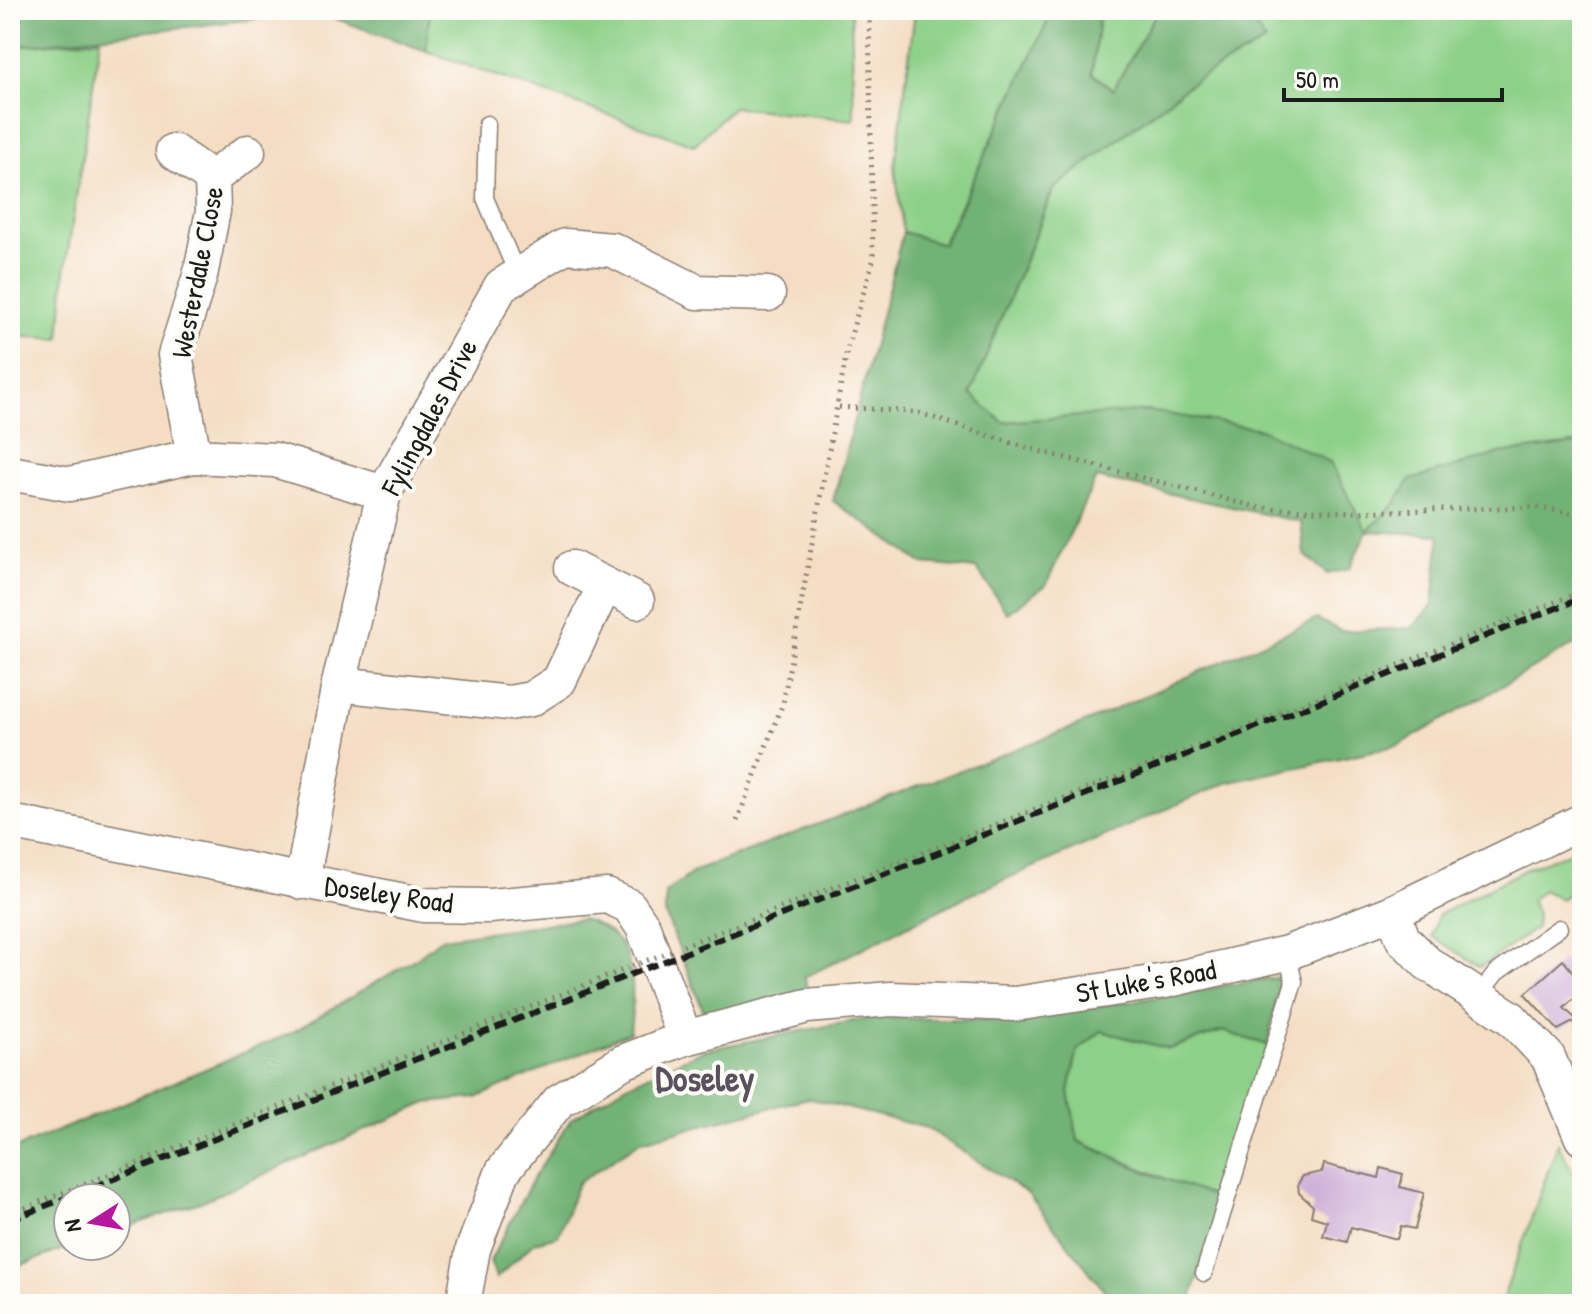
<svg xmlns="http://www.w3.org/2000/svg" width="1592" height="1314" font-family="'Patrick Hand',sans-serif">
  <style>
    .green { fill: #8dd088; stroke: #547652; stroke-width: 2 }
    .forest { fill: #72b274; stroke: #476748; stroke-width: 2 }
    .building { fill: #cfb1d9 }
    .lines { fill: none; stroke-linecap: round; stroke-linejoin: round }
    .lane-casing { stroke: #887c70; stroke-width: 19 }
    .street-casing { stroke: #887c70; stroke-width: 37 }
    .path { stroke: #887c70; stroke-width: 5; stroke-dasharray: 2 6; stroke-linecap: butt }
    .lane { stroke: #fff; stroke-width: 16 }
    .street { stroke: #fff; stroke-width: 34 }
    .rail { stroke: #1c1c1c; stroke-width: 6; stroke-dasharray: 12 6; stroke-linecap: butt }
    .path-bridge { stroke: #887c70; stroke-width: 5; stroke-dasharray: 2 6; stroke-linecap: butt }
    .labels { text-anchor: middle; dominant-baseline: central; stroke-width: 8; stroke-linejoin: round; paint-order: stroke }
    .street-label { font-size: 28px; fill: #1c1c1c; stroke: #fdfcf7 }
    .district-label { font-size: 36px; font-weight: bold; fill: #5b505e; stroke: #fdfcf7 }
  </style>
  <rect width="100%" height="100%" fill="#fdfcf7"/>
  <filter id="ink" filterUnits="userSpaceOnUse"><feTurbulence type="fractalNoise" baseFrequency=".0125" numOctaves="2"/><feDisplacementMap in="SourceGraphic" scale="16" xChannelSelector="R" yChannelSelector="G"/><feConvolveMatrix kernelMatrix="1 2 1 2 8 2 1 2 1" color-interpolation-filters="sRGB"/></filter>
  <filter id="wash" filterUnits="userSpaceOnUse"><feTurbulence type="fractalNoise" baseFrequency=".006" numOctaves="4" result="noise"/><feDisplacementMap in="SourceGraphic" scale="32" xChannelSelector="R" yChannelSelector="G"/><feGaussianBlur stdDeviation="1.8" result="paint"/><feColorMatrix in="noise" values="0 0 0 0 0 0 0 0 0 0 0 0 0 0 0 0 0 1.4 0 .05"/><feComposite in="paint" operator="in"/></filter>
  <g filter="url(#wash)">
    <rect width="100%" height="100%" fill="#f4ddc3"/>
    <g class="green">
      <polygon points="430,10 851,10 854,120 733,107 694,145 426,51"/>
      <polygon points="915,10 1053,10 942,244 903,232 895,167"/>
      <polygon points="1100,10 1158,10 1113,90 1092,73"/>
      <polygon points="1242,10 1582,10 1582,443 1498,454 1411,480 1395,504 1367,531 1330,462 1149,411 1003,422 970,394 1054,189 1194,81 1265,42"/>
      <polygon points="100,39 65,271 60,339 10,336 10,47"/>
      <polygon points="1582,848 1582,883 1561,899 1543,890 1531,900 1537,914 1536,928 1480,967 1432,936 1438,915 1528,868"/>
      <polygon points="1101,1031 1169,1049 1222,1031 1268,1045 1213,1199 1078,1141 1069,1092 1077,1051"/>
      <polygon points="1558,1143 1582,1190 1582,1304 1501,1304"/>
    </g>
    <g class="forest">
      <polygon points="10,10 430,10 426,51 317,12 10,47"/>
      <polygon points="1053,10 1100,10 1092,73 1113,90 1158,10 1242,10 1266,41 1194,81 1053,189 971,394 1003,422 1149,411 1261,429 1330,462 1367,531 1395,504 1410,480 1498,454 1582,443 1582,640 1399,745 1226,783 965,897 805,977 807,992 705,1015 665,913 666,892 695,871 1082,724 1317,619 1341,631 1412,628 1433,605 1440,535 1367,531 1349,569 1327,574 1304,554 1301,522 1096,478 1046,585 1007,613 977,569 923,564 833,501 903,232 943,244"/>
      <path d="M582 919C638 934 635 984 630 1032L476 1098 427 1103 203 1201 116 1231V1198H68V1246H73L10 1269V1151L291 1033 418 957 442 938Z"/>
      <polygon points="1280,977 1268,1045 1222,1031 1169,1049 1101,1031 1077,1051 1069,1092 1078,1141 1146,1172 1224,1200 1189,1304 1115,1304 1028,1194 927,1128 808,1098 641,1141 578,1183 558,1236 535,1242 496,1278 490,1261 534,1177 571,1119 629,1084 704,1050 868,1018 1016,1020"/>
    </g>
    <g id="blocks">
      <g class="building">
        <polygon points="1563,960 1582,983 1582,991 1564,1008 1577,1020 1558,1030 1525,994"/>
        <polygon points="1324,1164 1379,1178 1381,1168 1403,1174 1400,1187 1424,1193 1415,1229 1401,1226 1397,1239 1351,1227 1347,1242 1323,1236 1327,1221 1311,1216 1313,1206 1299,1193 1298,1184 1303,1176 1322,1172"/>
      </g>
    </g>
  </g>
  <g filter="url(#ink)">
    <use href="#blocks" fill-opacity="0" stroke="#887c70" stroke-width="2"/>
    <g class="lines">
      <g class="lane-casing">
        <g id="lane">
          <polyline points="487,124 485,198 518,276"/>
          <polyline points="1479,995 1496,973 1559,928"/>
          <polyline points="1204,1273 1294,982 1287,953"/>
        </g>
      </g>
      <g class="street-casing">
        <g id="street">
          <polyline points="173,151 212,178"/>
          <polyline points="194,456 175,355 200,276 213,211 212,178 248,152"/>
          <polyline points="10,473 70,484 194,456 275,460 384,493"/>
          <polyline points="572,568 637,601"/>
          <polyline points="339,684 509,703 531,699 559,681 605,585"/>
          <polyline points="10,822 424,905 489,906 607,896 629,906 643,927 685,1038"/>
          <polyline points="302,882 339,684 384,493 501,286 565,246 613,250 697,292 768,294"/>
          <polyline points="1393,912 1403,939 1427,963 1511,1018 1548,1057 1582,1138"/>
          <polyline points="463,1304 473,1249 503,1171 559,1101 623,1062 685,1038 807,1006 891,999 1015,1004 1165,981 1287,953 1393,912 1582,821"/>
        </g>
      </g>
      <g class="path">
        <polyline points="839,407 916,412 1027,448 1260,508 1353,512 1536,507 1582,515"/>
        <polyline points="737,821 783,703 848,345 873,261 869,10"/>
        <polyline points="683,946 1229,734 1582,591"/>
        <polyline points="10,1214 628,968"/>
      </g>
      <use href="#lane" class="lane"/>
      <use href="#street" class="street"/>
      <polyline class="rail" points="10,1220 1582,598"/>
      <polyline class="path-bridge" points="632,966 677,949"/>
    </g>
  </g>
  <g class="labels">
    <g class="street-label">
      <text transform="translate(197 272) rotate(-79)">Westerdale Close</text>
      <text transform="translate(429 417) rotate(-62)">Fylingdales Drive</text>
      <text transform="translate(389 894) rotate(8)">Doseley Road</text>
      <text transform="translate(1146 981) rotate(-10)">St Luke's Road</text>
    </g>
    <g class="district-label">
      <text x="705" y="1077">Doseley</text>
    </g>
  </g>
  <rect width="1592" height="1314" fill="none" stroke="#fdfcf7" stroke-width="40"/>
  <g transform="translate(92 1222) rotate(259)"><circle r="38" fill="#fdfcf7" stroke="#a3a29f" stroke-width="2"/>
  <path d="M0-6L14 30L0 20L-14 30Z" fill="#b5179e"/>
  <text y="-12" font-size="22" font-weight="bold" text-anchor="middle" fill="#1c1c1c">N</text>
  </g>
  <path d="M1284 88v12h218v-12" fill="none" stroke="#1c1c1c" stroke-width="4"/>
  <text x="1296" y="88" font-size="24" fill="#1c1c1c" stroke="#fdfcf7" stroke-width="6" paint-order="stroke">50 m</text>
</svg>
